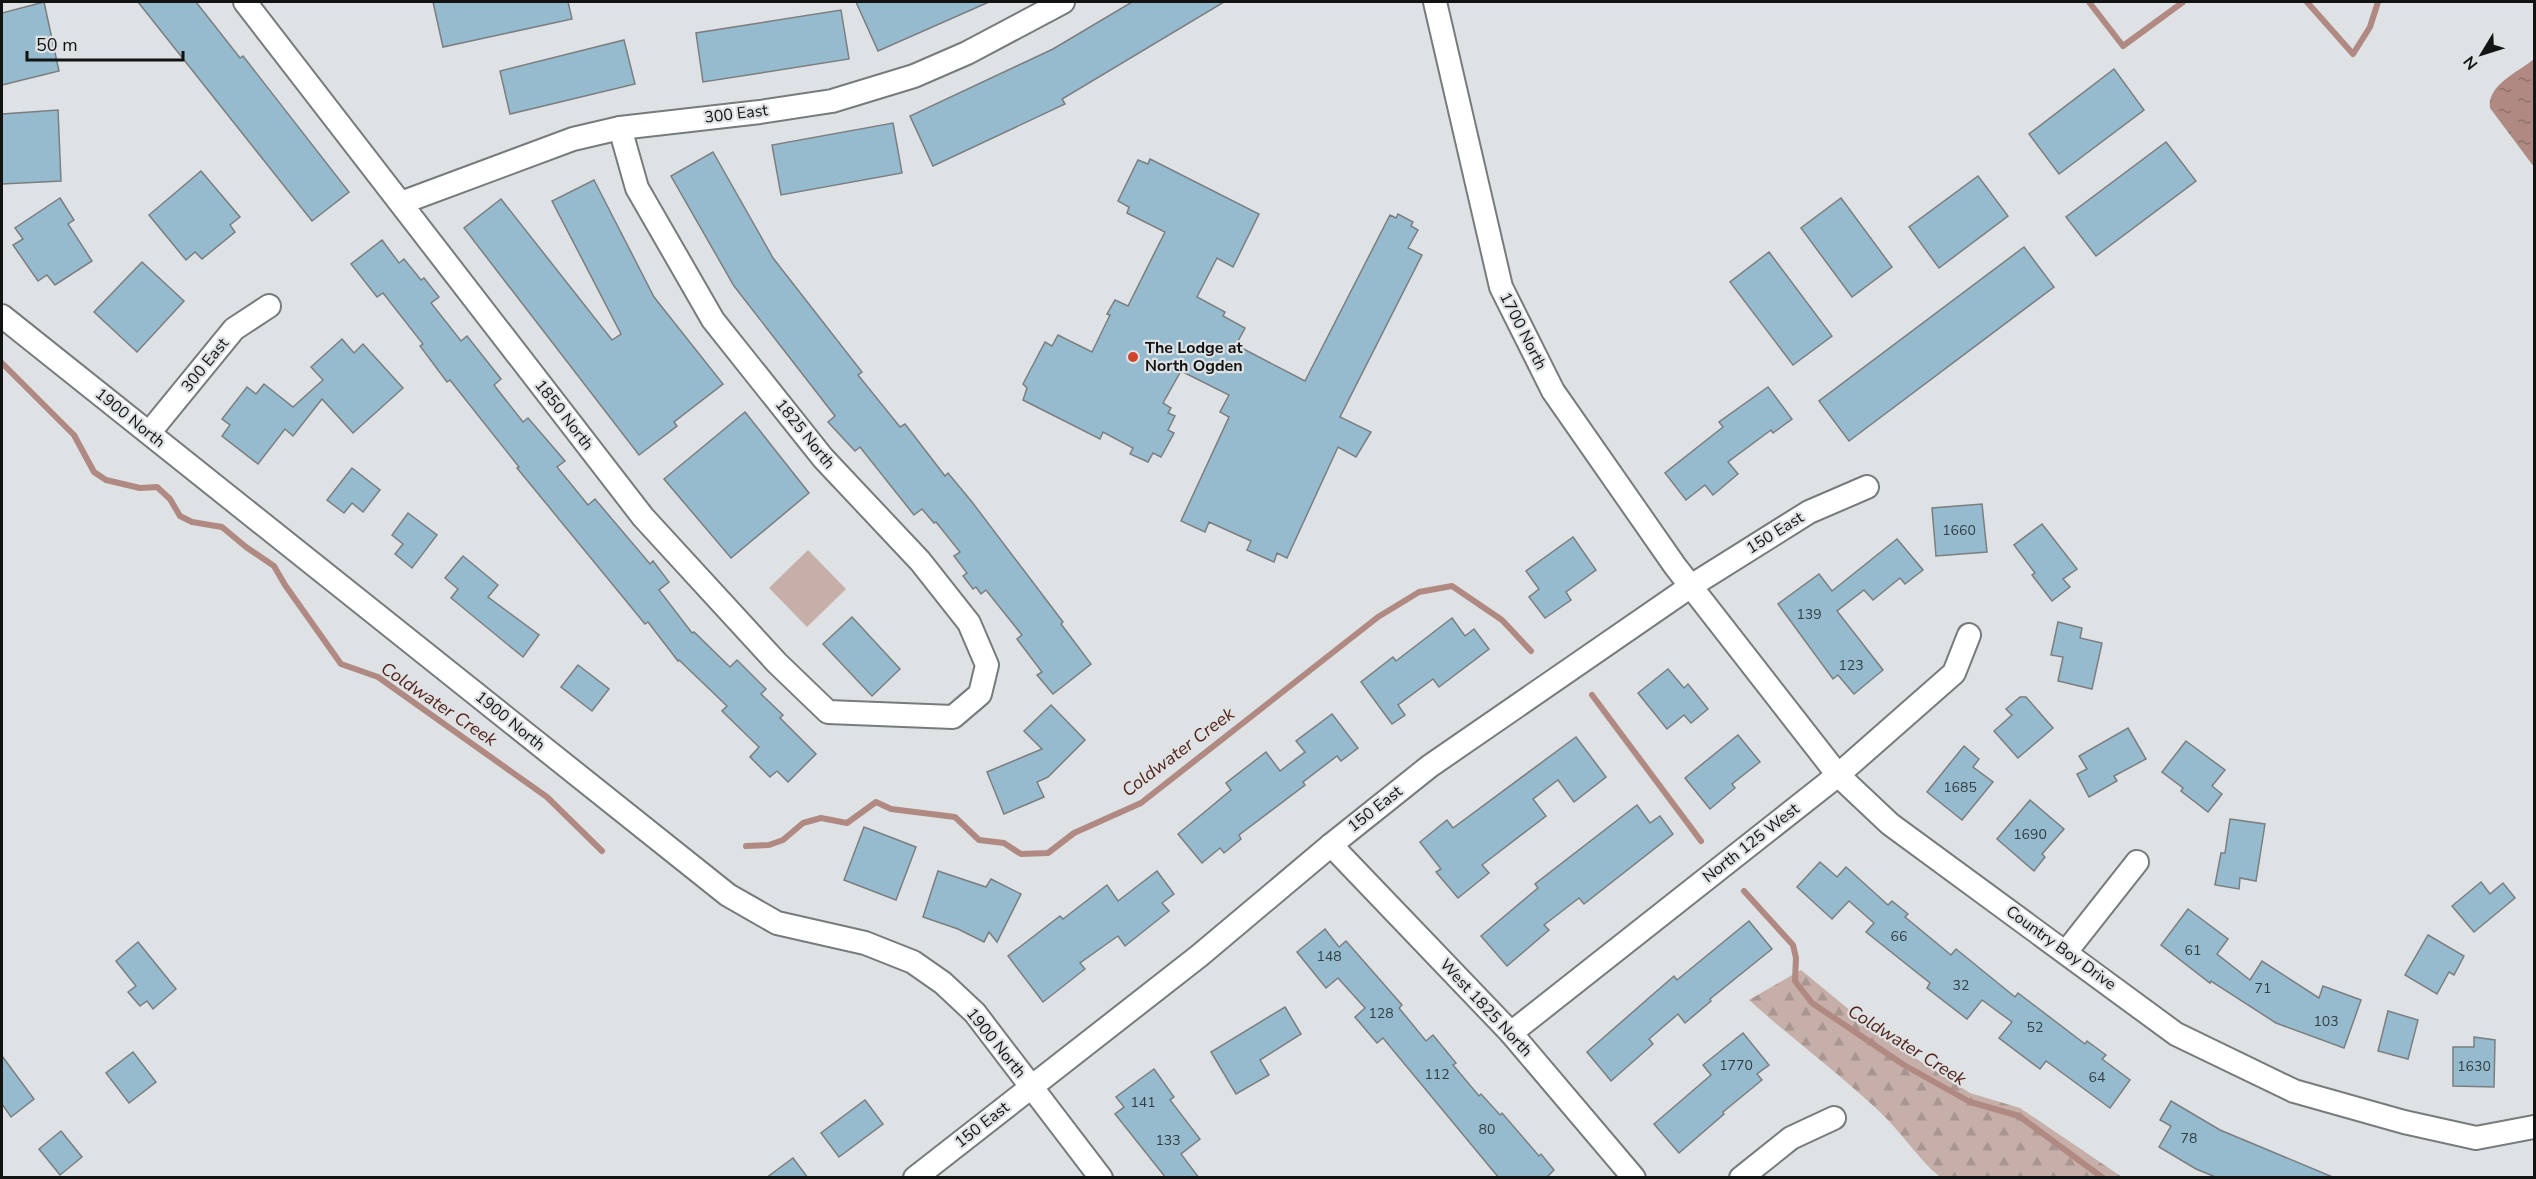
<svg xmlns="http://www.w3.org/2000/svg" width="2536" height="1179" font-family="'Nunito Sans',sans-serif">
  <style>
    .forest { fill: url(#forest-firs) }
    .pitch { fill: #c7afa9 }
    .water { fill: url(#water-ripples) }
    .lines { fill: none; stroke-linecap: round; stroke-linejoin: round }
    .stream { stroke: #b08a82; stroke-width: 6 }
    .building { fill: #96bbce; stroke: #7b7e80; stroke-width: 1.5 }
    .minor-casing { stroke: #777b7c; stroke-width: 26 }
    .minor { stroke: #fff; stroke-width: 22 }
    .poi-dot { fill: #cf442b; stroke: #dee2e4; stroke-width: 2 }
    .labels { text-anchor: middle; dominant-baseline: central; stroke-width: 4.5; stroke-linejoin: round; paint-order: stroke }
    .number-label { font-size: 14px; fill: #333e42 }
    .street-label { font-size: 16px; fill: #121414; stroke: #dee2e4 }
    .poi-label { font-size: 16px; font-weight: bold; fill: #121414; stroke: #dee2e4; text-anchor: start }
    .water-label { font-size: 18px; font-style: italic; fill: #542118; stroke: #dee2e4 }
  </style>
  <defs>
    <pattern id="forest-firs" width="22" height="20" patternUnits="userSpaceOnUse" patternTransform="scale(1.5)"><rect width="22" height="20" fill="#c7afa9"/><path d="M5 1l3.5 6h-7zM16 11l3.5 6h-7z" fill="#aa9691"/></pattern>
    <pattern id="water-ripples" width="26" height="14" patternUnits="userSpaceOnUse" patternTransform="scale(1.5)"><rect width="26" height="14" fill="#b08a82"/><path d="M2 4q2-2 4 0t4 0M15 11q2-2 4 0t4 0" fill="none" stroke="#8e7069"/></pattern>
  </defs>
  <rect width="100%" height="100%" fill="#dee2e4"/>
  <path class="forest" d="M1801 970 1885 1039 1970 1093 2020 1108 2122 1177H1940C1918 1159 1902 1133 1881 1113 1839 1073 1792 1039 1749 1000Z"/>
  <polygon class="pitch" points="808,550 846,589 807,627 769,588"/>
  <path class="water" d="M2534 59V167L2490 108C2487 85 2518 72 2534 59Z"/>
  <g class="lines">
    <g class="stream">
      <polyline points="2089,2 2123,46 2183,2"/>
      <polyline points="2307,2 2353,54 2370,27 2378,2"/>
      <polyline points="2,363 74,435 94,472 106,480 140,488 157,487 170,499 180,516 192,522 222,527 246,547 274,566 285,585 341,664 378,677 547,797 602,851"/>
      <polyline points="1592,695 1701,841"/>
      <polyline points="746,846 769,845 783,840 803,823 821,818 847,823 876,802 891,809 955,817 979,840 1004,843 1021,854 1048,853 1074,833 1141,803 1378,617 1419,592 1452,586 1502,620 1531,651"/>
      <polyline points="1744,891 1793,945 1796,958 1795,981 1812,1003 1904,1065 1970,1102 2019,1116 2103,1178"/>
    </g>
  </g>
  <g class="building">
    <polygon points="44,2 59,71 2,85 2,13"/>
    <polygon points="138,2 196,2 240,58 243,56 349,192 312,221"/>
    <polygon points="433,2 568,2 572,19 443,47"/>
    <polygon points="856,2 989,2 878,51"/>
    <polygon points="1132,2 1224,2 1062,99 1065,104 933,166 910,116 1053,49"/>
    <polygon points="841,10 849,59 703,82 696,33"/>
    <polygon points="624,40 635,84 510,114 500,71"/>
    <polygon points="2114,69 2144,110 2059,174 2029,134"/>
    <polygon points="58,110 61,181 2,184 2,114"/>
    <polygon points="893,123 902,173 781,195 772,145"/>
    <polygon points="2166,142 2196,181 2096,256 2066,217"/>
    <polygon points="713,152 773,258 862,372 858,375 900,427 905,424 945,476 948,473 972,502 1063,622 1061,624 1091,664 1053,694 1037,675 1042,672 1017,639 1022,635 986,590 981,594 976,587 973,589 963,576 967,573 954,556 960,552 936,522 934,523 922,509 914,515 860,447 855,451 828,422 835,416 734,286 671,176"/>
    <polygon points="1150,159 1259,214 1233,267 1217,258 1197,297 1225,312 1223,316 1245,328 1236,345 1305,381 1390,215 1396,218 1398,214 1413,222 1411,226 1418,230 1408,248 1422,255 1340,417 1371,432 1356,457 1338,447 1287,558 1277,553 1274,562 1247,550 1251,541 1209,522 1205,532 1181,521 1229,417 1220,412 1229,395 1181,371 1163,403 1171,408 1168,413 1175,416 1168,430 1174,433 1161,457 1153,453 1148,462 1130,454 1133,448 1103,432 1100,439 1023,400 1027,388 1023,384 1045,342 1052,346 1058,335 1092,352 1110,315 1107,314 1115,300 1128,306 1165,232 1127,213 1129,207 1118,201 1138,160 1148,164"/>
    <polygon points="201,171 240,217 230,225 235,232 202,259 195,252 186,260 149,215"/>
    <polygon points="1978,176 2008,216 1939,268 1909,227"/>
    <polygon points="594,180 654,297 723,384 674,422 677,426 639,455 464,228 501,199 612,340 621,334 552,201"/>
    <polygon points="60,198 74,220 68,224 92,261 55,285 47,275 38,281 13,245 23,239 15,228"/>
    <polygon points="1841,198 1892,267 1852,297 1801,228"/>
    <polygon points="382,240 399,263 404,259 421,280 424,278 439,297 431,303 461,341 467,336 501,379 494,385 523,422 528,418 565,461 557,467 588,505 595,499 650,564 653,561 669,582 659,590 692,633 694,632 730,667 737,660 766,689 761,694 783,715 780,718 816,754 788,782 777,771 770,777 750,757 759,747 722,711 727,706 679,660 678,661 648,622 645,624 517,468 519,467 450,380 447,382 420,346 423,344 383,293 377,297 351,264"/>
    <polygon points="2024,247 2054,287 1849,441 1819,401"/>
    <polygon points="1769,252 1832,336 1793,365 1730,282"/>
    <polygon points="142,262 184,301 137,352 94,312"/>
    <polygon points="342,339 354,353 363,344 403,388 353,433 322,399 293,436 285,429 258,464 222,436 230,425 222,419 247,387 256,394 264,384 293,407 323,380 311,367"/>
    <polygon points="1768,387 1792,419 1773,433 1771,430 1728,462 1738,474 1713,495 1705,485 1686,500 1665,473 1723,427 1719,422"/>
    <polygon points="745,412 809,493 731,558 664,479"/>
    <polygon points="352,468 380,490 363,512 352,503 344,513 327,500"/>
    <polygon points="1982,504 1987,552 1936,556 1932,508"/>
    <polygon points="408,513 437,535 412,568 395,554 403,544 392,535"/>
    <polygon points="2042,524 2077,569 2063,579 2070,587 2052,601 2032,575 2035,573 2014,545"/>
    <polygon points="1573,537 1596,570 1566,592 1571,600 1545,618 1529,597 1539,589 1526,571"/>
    <polygon points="1897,539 1923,570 1905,584 1900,578 1873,600 1864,590 1837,611 1883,670 1854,694 1838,675 1833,679 1778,604 1819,574 1832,591"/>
    <polygon points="463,556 498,585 488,597 539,635 523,657 451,598 458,589 445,578"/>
    <polygon points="852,617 900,669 872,696 823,644"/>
    <polygon points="1452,618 1465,636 1474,629 1489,649 1439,687 1433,679 1398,705 1405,715 1392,724 1361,682 1393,657 1396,661"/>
    <polygon points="2058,622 2082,628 2080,638 2102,643 2092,689 2058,681 2063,657 2051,655"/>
    <polygon points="578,665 609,689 592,711 561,687"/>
    <polygon points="1668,669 1684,688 1688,684 1708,709 1691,723 1684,715 1667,729 1638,693"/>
    <polygon points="2020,697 2026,697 2053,728 2018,758 1994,731 2012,715 2006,709"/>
    <polygon points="1051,705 1085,740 1048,777 1037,782 1044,797 1004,814 987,772 1042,749 1024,731"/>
    <polygon points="1332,714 1358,748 1341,761 1337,756 1303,782 1305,785 1239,835 1241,839 1224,853 1220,848 1202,863 1178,834 1231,790 1226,783 1266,752 1280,771 1305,752 1296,741"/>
    <polygon points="2128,728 2146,759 2114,776 2117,781 2089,797 2077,774 2087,769 2079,756"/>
    <polygon points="1738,735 1760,762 1732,784 1735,788 1710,809 1685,778"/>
    <polygon points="1576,737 1606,777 1574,802 1558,780 1533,799 1546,816 1482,865 1489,873 1458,898 1436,872 1441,869 1420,842 1447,820 1453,828"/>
    <polygon points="2186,741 2225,770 2212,786 2222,794 2208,812 2181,791 2183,788 2162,772"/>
    <polygon points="1964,746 1979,759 1973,767 1993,782 1962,820 1927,792"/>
    <polygon points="2030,800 2064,829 2042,854 2045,857 2034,871 1997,839"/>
    <polygon points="1637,805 1650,823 1660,816 1673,834 1584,904 1579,898 1544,925 1549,930 1507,966 1481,936 1538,888 1535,884"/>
    <polygon points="2230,819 2265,824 2256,881 2240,878 2239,889 2215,885 2221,853 2225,853"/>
    <polygon points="864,827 916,847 896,900 844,880"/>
    <polygon points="1820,862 1837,877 1846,867 1888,905 1892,901 1908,914 1905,917 1951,955 1956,949 2015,997 2018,993 2085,1044 2087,1041 2106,1055 2102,1059 2130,1080 2110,1108 2046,1061 2040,1069 1999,1038 2012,1022 1982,1000 1967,1019 1927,988 1930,983 1866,932 1874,923 1849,901 1832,919 1797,887"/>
    <polygon points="938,871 986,887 991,879 1021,894 997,942 989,932 984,942 958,929 923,917"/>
    <polygon points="1157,871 1174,894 1162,903 1169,911 1125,946 1118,936 1108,943 1080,963 1085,969 1043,1002 1008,956 1060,916 1063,919 1107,885 1118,901"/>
    <polygon points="2481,882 2490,894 2503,883 2515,898 2474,932 2452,906"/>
    <polygon points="2188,909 2228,939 2217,954 2250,980 2262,961 2319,998 2323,986 2361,1000 2344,1048 2276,1023 2211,981 2210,983 2161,945"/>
    <polygon points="1749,921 1772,949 1710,999 1711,1001 1685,1023 1678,1014 1649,1039 1653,1044 1611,1081 1587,1052 1674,976 1677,980"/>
    <polygon points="1325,929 1339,947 1346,941 1402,1005 1399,1008 1426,1041 1433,1035 1456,1063 1453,1065 1479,1096 1481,1094 1500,1115 1502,1113 1539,1156 1541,1154 1554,1170 1546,1178 1499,1178 1383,1038 1377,1043 1355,1017 1365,1008 1338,978 1326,988 1297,952"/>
    <polygon points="2428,935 2464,956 2454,975 2449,972 2437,994 2405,975"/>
    <polygon points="138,942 176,989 153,1009 147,1001 140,1006 128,992 136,986 116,961"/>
    <polygon points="1285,1007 1301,1034 1260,1060 1269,1075 1236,1094 1211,1052"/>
    <polygon points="2388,1011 2418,1020 2408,1059 2378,1051"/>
    <polygon points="1743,1033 1769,1065 1757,1074 1762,1080 1723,1112 1724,1114 1679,1153 1654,1124 1711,1075 1703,1065"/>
    <polygon points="2474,1037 2495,1040 2494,1087 2453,1086 2453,1047 2474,1047"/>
    <polygon points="133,1052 156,1082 129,1103 106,1073"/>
    <polygon points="2,1056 34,1099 11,1117 2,1104"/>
    <polygon points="1154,1069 1174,1097 1170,1100 1200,1139 1181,1154 1199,1178 1166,1178 1115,1114 1124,1107 1116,1097"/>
    <polygon points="865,1100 883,1124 839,1157 821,1133"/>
    <polygon points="2171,1101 2220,1130 2335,1178 2218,1178 2196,1169 2159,1147 2171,1126 2160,1120"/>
    <polygon points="61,1131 82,1157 60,1175 39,1149"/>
    <polygon points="793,1158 808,1178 766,1178"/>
  </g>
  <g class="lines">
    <g class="minor-casing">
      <g id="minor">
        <polyline points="245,2 643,517 777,663 828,712 953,717 980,694 987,665 969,623 920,561 823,458 713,320 637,188 620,128"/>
        <polyline points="1435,2 1501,287 1553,391 1675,566 1838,775 1890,824 2176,1034 2294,1091 2404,1122 2476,1138 2534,1127"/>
        <polyline points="401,203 573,139 620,128 760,112 832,101 914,76 967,53 1063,2"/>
        <polyline points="2,316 728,895 777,923 865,943 913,962 943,983 975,1013 1101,1178"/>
        <polyline points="149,433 234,329 269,306"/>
        <polyline points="1331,845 1511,1033 1634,1178"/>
        <polyline points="2066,952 2137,862"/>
        <polyline points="1511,1033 1838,775 1954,673 1969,635"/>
        <polyline points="915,1178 1199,956 1331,845 1430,766 1691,586 1809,512 1867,487"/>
        <polyline points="1741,1178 1791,1138 1834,1118"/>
      </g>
    </g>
    <use href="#minor" class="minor"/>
  </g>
  <circle class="poi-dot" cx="1133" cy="357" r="6"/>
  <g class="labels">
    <g class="number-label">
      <text x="1959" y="530">1660</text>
      <text x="1809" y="614">139</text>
      <text x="1851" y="665">123</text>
      <text x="1960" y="787">1685</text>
      <text x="2030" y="834">1690</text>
      <text x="1899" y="936">66</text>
      <text x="2193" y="950">61</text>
      <text x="1329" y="956">148</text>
      <text x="1961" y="985">32</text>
      <text x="2263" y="988">71</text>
      <text x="1381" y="1013">128</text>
      <text x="2326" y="1021">103</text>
      <text x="2035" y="1027">52</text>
      <text x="1736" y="1065">1770</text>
      <text x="2474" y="1066">1630</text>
      <text x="1437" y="1074">112</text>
      <text x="2097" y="1077">64</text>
      <text x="1143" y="1102">141</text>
      <text x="1487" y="1129">80</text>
      <text x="2189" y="1138">78</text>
      <text x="1168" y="1140">133</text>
    </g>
    <g class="street-label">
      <text transform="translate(736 114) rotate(-7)">300 East</text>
      <text transform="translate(1523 331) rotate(63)">1700 North</text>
      <text transform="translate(205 365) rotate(-51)">300 East</text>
      <text transform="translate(564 415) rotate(52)">1850 North</text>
      <text transform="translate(130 418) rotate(39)">1900 North</text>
      <text transform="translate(805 434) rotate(51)">1825 North</text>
      <text transform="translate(1775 533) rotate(-32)">150 East</text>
      <text transform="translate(510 721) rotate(39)">1900 North</text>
      <text transform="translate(1375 809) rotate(-38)">150 East</text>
      <text transform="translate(1751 843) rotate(-38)">North 125 West</text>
      <text transform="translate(2061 948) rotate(36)">Country Boy Drive</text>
      <text transform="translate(1486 1008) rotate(47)">West 1825 North</text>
      <text transform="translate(996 1043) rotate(51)">1900 North</text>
      <text transform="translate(982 1125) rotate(-38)">150 East</text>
    </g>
    <g class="poi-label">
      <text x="1145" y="348">The Lodge at<tspan x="1145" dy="18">North Ogden</tspan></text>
    </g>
    <g class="water-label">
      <text transform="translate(439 704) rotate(34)">Coldwater Creek</text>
      <text transform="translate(1178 752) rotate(-37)">Coldwater Creek</text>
      <text transform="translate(1907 1045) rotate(32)">Coldwater Creek</text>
    </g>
  </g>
  <rect width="2536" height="1179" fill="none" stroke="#121414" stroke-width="6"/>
  <g transform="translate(2482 54) rotate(232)" stroke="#dee2e4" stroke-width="4.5" paint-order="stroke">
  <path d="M0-4.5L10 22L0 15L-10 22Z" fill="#121414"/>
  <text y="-9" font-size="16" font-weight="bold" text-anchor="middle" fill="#121414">N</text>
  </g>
  <path d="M27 51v9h156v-9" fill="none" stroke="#121414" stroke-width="3"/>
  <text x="36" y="51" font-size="18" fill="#121414" stroke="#dee2e4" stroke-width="4.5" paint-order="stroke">50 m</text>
</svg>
